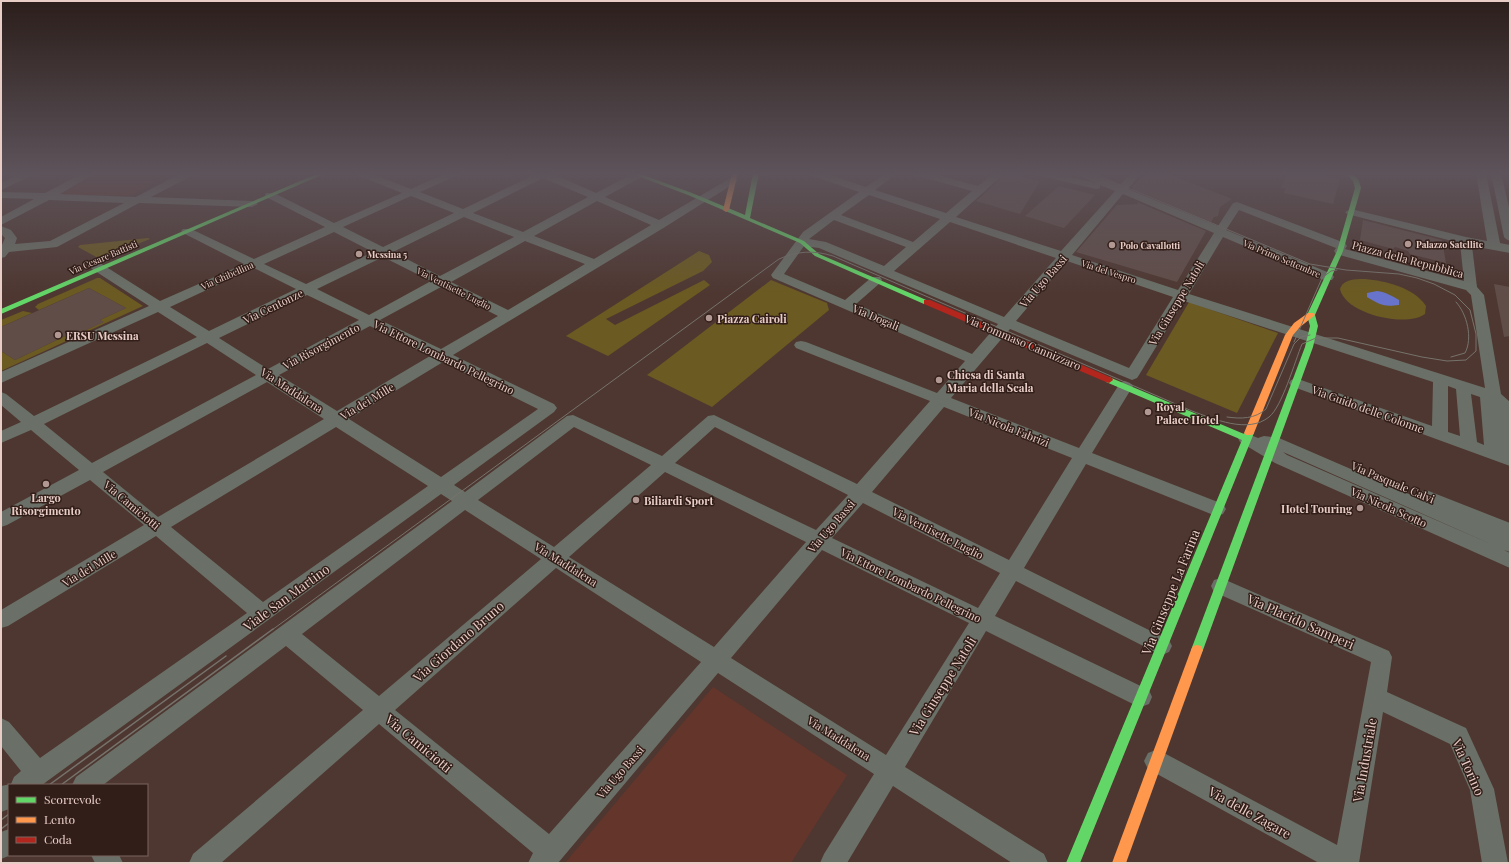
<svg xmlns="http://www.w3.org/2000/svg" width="1511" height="864" font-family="'Playfair Display',serif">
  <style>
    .built { fill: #64352a }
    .green { fill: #6b5a21 }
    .water { fill: #6874cc }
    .building { fill: #604d48 }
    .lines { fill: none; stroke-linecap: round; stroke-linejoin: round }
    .street { fill: #6a7067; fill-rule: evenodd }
    .fast { fill: #63d668; fill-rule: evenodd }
    .slow { fill: #ff974d; fill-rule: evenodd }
    .jam { fill: #b3261e; fill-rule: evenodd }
    .tram-far1 { stroke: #76736c; stroke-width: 1 }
    .tram { stroke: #76736c; stroke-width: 1.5 }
    .poi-dot { fill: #b29892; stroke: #321e19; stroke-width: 1.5 }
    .labels { text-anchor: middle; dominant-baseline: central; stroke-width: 3; stroke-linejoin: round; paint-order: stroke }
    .far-poi-label { font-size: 9px; font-weight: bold; fill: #e8cdc6; stroke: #321e19; text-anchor: start }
    .far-street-label { font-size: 9px; fill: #e8cdc6; stroke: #321e19 }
    .street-label { font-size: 11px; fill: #e8cdc6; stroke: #321e19 }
    .poi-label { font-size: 11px; font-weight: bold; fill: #e8cdc6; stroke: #321e19; text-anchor: start }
    .near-street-label { font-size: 13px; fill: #e8cdc6; stroke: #321e19 }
  </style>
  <rect width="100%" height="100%" fill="#4e3731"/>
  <g class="built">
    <polygon points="93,173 175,173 129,196 56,194"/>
    <polygon points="713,687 847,775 791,863 565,863"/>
  </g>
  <g class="green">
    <polygon points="148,238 150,239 100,259 78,247 80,245"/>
    <polygon points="699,251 709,255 712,262 703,271 606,319 615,325 704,280 710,285 608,356 566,336"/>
    <polygon points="97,278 100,278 143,306 1,371 1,351 15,360 65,336 69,338 103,322 100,320 126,308 89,288 39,310 35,307 38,304"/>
    <path d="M1365 279C1386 281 1413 287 1426 306L1425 314C1406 328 1345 314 1340 289 1343 279 1356 279 1365 279Z"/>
    <polygon points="771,280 827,303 829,310 712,407 647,375"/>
    <polygon points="1189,302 1278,333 1237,413 1146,375"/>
    <polygon points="23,311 32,313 1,327 1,320"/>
  </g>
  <path class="water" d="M1377 291C1386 292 1392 296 1399 300V305C1383 307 1381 305 1367 297V293Z"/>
  <g class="building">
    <polygon points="1007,173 1015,173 1016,175 1040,181 1020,214 976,201"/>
    <polygon points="1147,173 1166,173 1232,199 1220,207 1218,216 1214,217 1211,222 1133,190 1132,186"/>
    <polygon points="1287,173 1310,173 1340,179 1333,204 1284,193 1285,188 1281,188"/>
    <polygon points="1059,186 1095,195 1064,228 1025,216"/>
    <polygon points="1137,202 1206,231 1177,282 1076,252 1117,205 1138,204"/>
    <polygon points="1363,220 1442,240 1446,263 1410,254 1408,251 1395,247 1393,249 1360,240"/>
    <polygon points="1494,284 1510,287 1510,336 1504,337"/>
    <polygon points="89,288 126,308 100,320 104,322 69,338 65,336 15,360 1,351 1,327"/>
  </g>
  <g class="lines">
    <g class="street">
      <polygon points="21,173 34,173 33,175 1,190 1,183"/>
      <polygon points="83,173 95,173 60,194 136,197 181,173 194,173 193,175 151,197 252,201 258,204 252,207 139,203 57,247 9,252 5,257 1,258 1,247 5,238 1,234 1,226 11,230 17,238 15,244 50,241 124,203 49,200 1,225 1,217 34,199 1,198 1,192 45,193"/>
      <path d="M356 173H370L411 189 446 173H459L458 175 420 192 463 209 538 173H551L596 193 634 173H646L645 175 605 197 659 220 729 179 733 178 738 181 665 227 453 355 554 404 557 408 554 412 454 485 465 492 567 416 573 415 662 456 708 416 714 415 857 484 930 401 796 348 794 345 796 342 801 341 806 342 937 393 965 361 773 278 771 275 803 232 859 192 810 175 809 173H824L866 187 886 173H897L875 190 946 213 972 191 915 175 914 173H930L978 186 994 173H1005L956 217 1061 251 1115 191 1100 185V188L1096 189 1037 175 1036 173H1053L1096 183 1078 175 1077 173H1090L1120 185 1131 173H1141L1128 189 1218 226 1233 203 1237 202 1345 243 1347 246 1345 249 1464 281 1460 243 1347 214 1345 212 1351 209 1466 237 1487 241 1476 173H1486L1500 243 1510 245V253L1472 246 1477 287 1484 295 1501 394 1510 402V466L1291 386 1289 383 1291 380 1296 378 1301 380 1432 426 1433 382 1184 301 1139 375 1137 378 1132 380 1010 329 951 398 1079 448 1120 383 1125 381 1130 383 1133 386 1092 453 1223 504 1226 509 1223 514 1217 516 1211 514 1086 464 1024 568 1169 640 1172 646 1169 652 1162 655 1155 652 1016 581 995 616 1149 690 1152 697 1149 704 1141 707 1133 704 986 631 905 767 1044 854 1048 863H1012L893 786 847 863H820L824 854 874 774 718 673 558 863H528L533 853 379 724 221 863H189L193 854 363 710 286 646 103 785H72L76 777 452 501 441 494 46 782 42 785H9V809L1 812V786L11 784 14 777 21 771 1 746V718L9 722 40 758 247 613 156 536 8 626 1 628V610L144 525 90 480 7 525 1 527V512L79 470 31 430 1 443V431L21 422 1 405V392L6 394 34 416 197 337 158 312 1 383V372L149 306 92 269 90 266 92 263H100L160 301 244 264 183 233 181 231 183 229H191L254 259 325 227 266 197 265 195 266 193H274L334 223 402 193 357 175ZM543 178 588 197 523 232 473 213ZM1123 194 1214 233 1178 290 1072 255ZM869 195 940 219 913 242 841 215ZM411 196 454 213 383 247 343 227ZM597 201 651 225 594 259 534 236ZM1239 210 1336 248 1334 251 1336 254 1466 290 1471 295 1485 388 1189 294 1223 237 1324 280H1332L1334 277 1332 274 1226 230ZM464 217 514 237 440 276 393 252ZM834 220 906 247 884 266 826 242 809 239ZM950 222 1056 258 1004 317 894 271ZM334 232 373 252 306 284 264 264ZM525 241 585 264 508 310 451 282ZM804 246 819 248 998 324 972 354 856 304 880 283 882 280 880 277H872L845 300 784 274ZM383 257 431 281 369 315 317 289ZM1067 261 1173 297 1129 368 1016 321ZM254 268 296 289 209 331 170 307ZM441 287 498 316 441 349 380 320ZM307 295 359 320 268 369 219 338ZM370 326 430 356 337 411 279 375ZM207 343 256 375 92 463 44 424ZM443 362 538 409 441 477 349 419ZM267 382 324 419 158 517 103 472ZM1448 386 1456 389 1460 436 1448 432ZM1471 394 1480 397 1484 445 1477 442ZM944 407 1072 458 1009 560 872 492ZM336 427 428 486 263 602 171 527ZM574 427 651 465 554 547 478 500ZM715 427 848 495 816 530 675 463ZM665 472 806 542 714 647 569 557ZM863 503 1000 573 978 608 832 538ZM465 510 541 559 379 696 302 634ZM822 550 969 623 886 755 731 658ZM556 568 701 662 549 834 395 710Z"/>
      <polygon points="1491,173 1501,173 1510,211 1510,241 1506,239 1504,237"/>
      <path d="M1246 433 1258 438 1264 436 1279 438 1418 498 1417 496 1420 492 1426 490 1510 523V552L1504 550 1510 553V568L1275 463 1240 442 1238 438 1240 434ZM1283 452 1493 545 1287 455Z"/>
      <polygon points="1221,578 1389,651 1392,657 1387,692 1466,728 1494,789 1508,863 1482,863 1470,790 1450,744 1383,712 1359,863 1319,863 1148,769 1144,761 1148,753 1156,750 1164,753 1337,845 1371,662 1214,592 1211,586 1214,580"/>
      <polygon points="9,829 9,855 11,855 1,859 1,832"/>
      <polygon points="91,855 119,855 123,863 95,863"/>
    </g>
    <g class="fast">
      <polygon points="319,173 326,173 1,314 1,309"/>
      <polygon points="630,173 638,173 692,193 745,215 753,173 759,173 750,218 804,241 819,254 931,302 927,304 924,304 815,256 800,243 688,195"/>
      <polygon points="1346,173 1352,173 1359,181 1361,188 1343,251 1315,315 1318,326 1313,347 1203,650 1201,654 1197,655 1193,654 1191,650 1305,347 1310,326 1307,315 1337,251 1355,188 1353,181"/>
      <polygon points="1109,377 1244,434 1246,431 1249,430 1254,433 1080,863 1066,863 1242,440 1106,382 1105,380"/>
    </g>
    <g class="slow">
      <polygon points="732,173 738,173 729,210 726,212 723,210"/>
      <polygon points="1308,313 1314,313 1315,315 1300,327 1293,335 1254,433 1252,435 1246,435 1244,433 1285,335 1294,323"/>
      <polygon points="1197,645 1201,646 1203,650 1126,863 1112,863 1191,650 1193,646"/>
    </g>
    <polygon class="jam" points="924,300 930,300 1112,378 1113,380 1109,383 1106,382 924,304"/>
    <g class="tram-far1">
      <polyline points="1294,342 1322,278 1331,271 1337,270"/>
      <path d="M1451 357 1465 353C1473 338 1467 314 1456 302"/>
      <path d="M1227 417C1241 419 1255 419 1266 409L1294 344 1301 337 1310 335"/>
      <path d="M272 630 779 259C797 251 814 250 833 256L1192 411C1214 419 1248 434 1269 417 1282 407 1295 361 1302 344L1316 338H1338L1422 357 1447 361 1466 360 1476 351V334L1470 310 1455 295 1434 284 1417 278 1399 274 1346 270 1310 264 1092 173"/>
    </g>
    <g class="tram">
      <polyline points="49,785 226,656"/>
      <polyline points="61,785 273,629"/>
      <polyline points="1,820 9,814"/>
      <polyline points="1,829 9,823"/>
    </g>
  </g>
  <linearGradient id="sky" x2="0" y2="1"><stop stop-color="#2b1e1b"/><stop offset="0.59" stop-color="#5d535a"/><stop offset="1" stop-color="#5d535a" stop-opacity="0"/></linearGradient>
  <rect width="1511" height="294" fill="url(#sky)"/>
  <g class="poi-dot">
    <circle cx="1408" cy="244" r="4"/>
    <circle cx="1112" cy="245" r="4"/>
    <circle cx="359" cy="254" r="4"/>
    <circle cx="709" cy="318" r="4"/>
    <circle cx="58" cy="335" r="4"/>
    <circle cx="939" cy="380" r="4"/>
    <circle cx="1148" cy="412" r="4"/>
    <circle cx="46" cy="484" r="4"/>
    <circle cx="636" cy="500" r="4"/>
    <circle cx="1360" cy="508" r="4"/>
  </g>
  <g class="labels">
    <g class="far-poi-label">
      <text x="1416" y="244">Palazzo Satellite</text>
      <text x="1120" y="245">Polo Cavallotti</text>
      <text x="367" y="254">Messina 5</text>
    </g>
    <g class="far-street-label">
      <text transform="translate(103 257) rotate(-23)">Via Cesare Battisti</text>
      <text transform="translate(1282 258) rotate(23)">Via Primo Settembre</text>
      <text transform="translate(1109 271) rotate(18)">Via del Vespro</text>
      <text transform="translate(227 275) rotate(-24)">Via Ghibellina</text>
      <text transform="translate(454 288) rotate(27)">Via Ventisette Luglio</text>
    </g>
    <g class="street-label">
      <text transform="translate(1408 259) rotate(15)">Piazza della Repubblica</text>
      <text transform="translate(1043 281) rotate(-49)">Via Ugo Bassi</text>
      <text transform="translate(1176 303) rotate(-59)">Via Giuseppe Natoli</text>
      <text transform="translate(273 306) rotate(-26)">Via Centonze</text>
      <text transform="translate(876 317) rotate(23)">Via Dogali</text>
      <text transform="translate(1023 342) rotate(23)">Via Tommaso Cannizzaro</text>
      <text transform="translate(321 346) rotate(-28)">Via Risorgimento</text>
      <text transform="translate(444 357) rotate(26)">Via Ettore Lombardo Pellegrino</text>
      <text transform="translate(292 390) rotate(33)">Via Maddalena</text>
      <text transform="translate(367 401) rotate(-31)">Via dei Mille</text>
      <text transform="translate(1368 409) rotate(20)">Via Guido delle Colonne</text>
      <text transform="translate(1009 427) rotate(22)">Via Nicola Fabrizi</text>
      <text transform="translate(1393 482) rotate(23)">Via Pasquale Calvi</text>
      <text transform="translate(132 505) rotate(40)">Via Camiciotti</text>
      <text transform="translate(1389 507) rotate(24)">Via Nicola Scotto</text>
      <text transform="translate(831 526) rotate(-49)">Via Ugo Bassi</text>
      <text transform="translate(938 533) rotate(27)">Via Ventisette Luglio</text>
      <text transform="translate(566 564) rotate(32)">Via Maddalena</text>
      <text transform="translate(89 568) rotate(-31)">Via dei Mille</text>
      <text transform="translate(911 585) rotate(26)">Via Ettore Lombardo Pellegrino</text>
      <text transform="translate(839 738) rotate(32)">Via Maddalena</text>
      <text transform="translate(620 772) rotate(-49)">Via Ugo Bassi</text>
    </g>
    <g class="poi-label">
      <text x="717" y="318">Piazza Cairoli</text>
      <text x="66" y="335">ERSU Messina</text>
      <text x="947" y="374">Chiesa di Santa<tspan x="947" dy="13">Maria della Scala</tspan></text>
      <text x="1156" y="406">Royal<tspan x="1156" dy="13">Palace Hotel</tspan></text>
      <text x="46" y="497" text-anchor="middle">Largo<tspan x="46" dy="13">Risorgimento</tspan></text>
      <text x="644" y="500">Biliardi Sport</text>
      <text x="1352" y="508" text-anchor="end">Hotel Touring</text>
    </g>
    <g class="near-street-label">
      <text transform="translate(1170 592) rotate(-68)">Via Giuseppe La Farina</text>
      <text transform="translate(286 597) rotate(-36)">Viale San Martino</text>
      <text transform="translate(1301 621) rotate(24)">Via Placido Samperi</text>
      <text transform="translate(458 641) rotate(-41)">Via Giordano Bruno</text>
      <text transform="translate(942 686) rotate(-58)">Via Giuseppe Natoli</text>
      <text transform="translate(419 743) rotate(40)">Via Camiciotti</text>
      <text transform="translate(1364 760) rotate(-80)">Via Industriale</text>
      <text transform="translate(1469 767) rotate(66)">Via Torino</text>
      <text transform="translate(1250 812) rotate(29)">Via delle Zagare</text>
    </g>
  </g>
  <rect width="1511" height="864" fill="none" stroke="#e8cdc6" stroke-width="4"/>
  <rect x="8" y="784" width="140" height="72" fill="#321e19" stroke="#7b645e"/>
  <rect x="16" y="797" width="20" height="6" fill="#63d668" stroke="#7b645e"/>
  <text x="44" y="804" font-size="12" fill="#e8cdc6">Scorrevole</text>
  <rect x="16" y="817" width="20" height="6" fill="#ff974d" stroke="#7b645e"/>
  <text x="44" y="824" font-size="12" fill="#e8cdc6">Lento</text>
  <rect x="16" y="837" width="20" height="6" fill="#b3261e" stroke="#7b645e"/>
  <text x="44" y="844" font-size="12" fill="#e8cdc6">Coda</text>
</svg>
